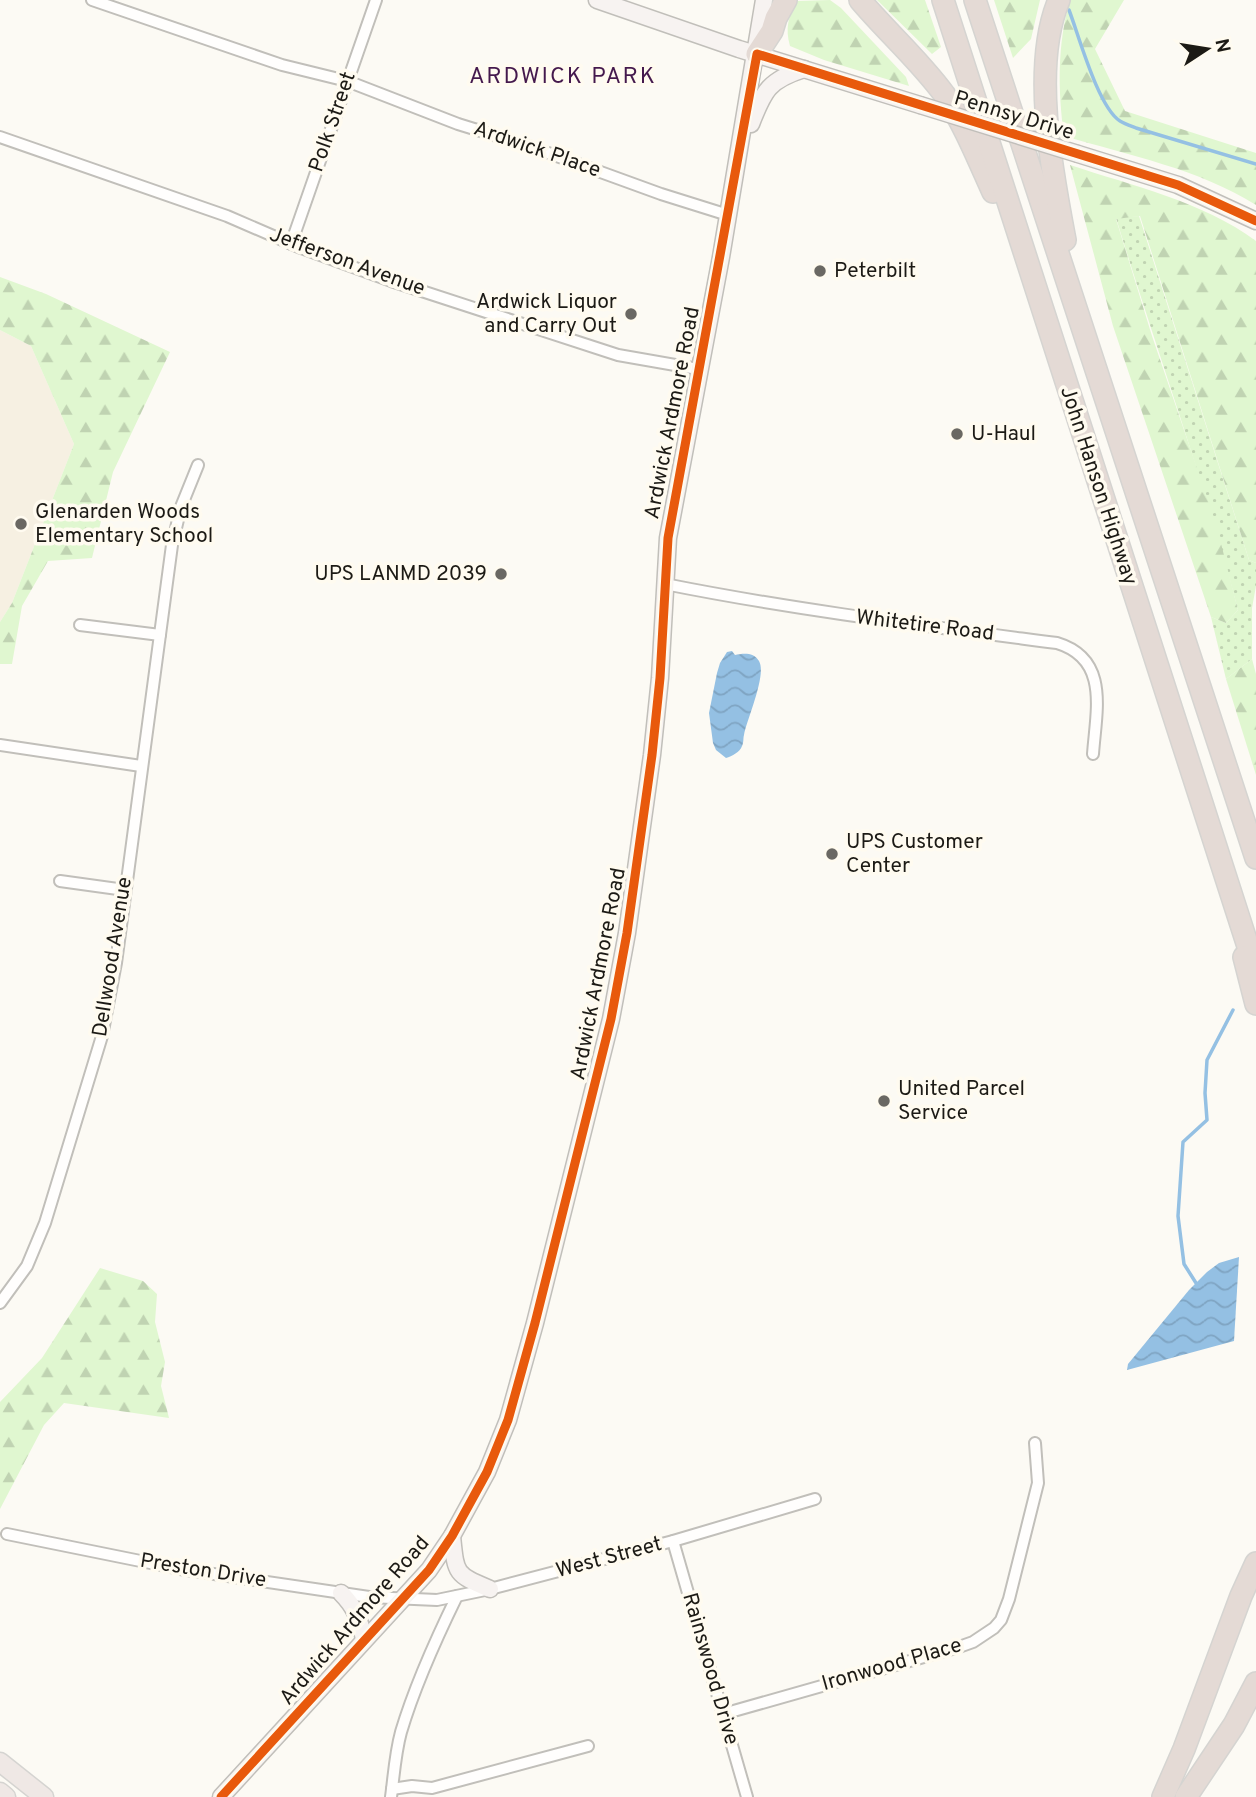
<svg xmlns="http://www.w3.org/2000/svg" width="1256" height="1797" font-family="Overpass,sans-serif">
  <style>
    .built { fill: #f6f0e2 }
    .green { fill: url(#green-dots) }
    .forest { fill: url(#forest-firs) }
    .water { fill: url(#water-waves) }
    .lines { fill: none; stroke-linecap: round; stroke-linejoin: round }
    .stream { stroke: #94c0e3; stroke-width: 3.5 }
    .street-casing { stroke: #c1bfba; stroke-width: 14 }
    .secondary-casing { stroke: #c1bfba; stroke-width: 19 }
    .primary-casing { stroke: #d5d4d1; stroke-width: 21 }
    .highway-casing { stroke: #d5d4d1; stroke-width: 24 }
    .street { stroke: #fffefd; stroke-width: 10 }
    .secondary { stroke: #f7f3f1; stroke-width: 16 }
    .primary { stroke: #efe8e5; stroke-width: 18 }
    .highway { stroke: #e4dad5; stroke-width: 21 }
    .secondary-bridge-casing { stroke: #c1bfba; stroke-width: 19; stroke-linecap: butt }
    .secondary-bridge { stroke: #f7f3f1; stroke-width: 16 }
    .cycleway-casing { stroke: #fffbf0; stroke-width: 13 }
    .cycleway { stroke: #e8590c; stroke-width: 9 }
    .poi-dot { fill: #6a6863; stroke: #fffbf0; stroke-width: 2.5 }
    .labels { text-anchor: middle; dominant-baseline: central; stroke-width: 7; stroke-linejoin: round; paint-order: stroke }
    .street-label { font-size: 21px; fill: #1c1a15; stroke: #fffbf0 }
    .poi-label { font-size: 21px; fill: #1c1a15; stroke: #fffbf0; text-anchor: start }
    .neighbourhood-label { font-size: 23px; letter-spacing: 2px; fill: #44194d; stroke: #fffbf0 }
  </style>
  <defs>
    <pattern id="green-dots" width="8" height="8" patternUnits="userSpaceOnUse" patternTransform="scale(1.75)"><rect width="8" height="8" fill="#e0f7d0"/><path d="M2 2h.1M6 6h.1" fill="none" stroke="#c0d3b2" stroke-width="1.8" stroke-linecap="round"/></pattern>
    <pattern id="forest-firs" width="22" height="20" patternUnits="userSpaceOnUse" patternTransform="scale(1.75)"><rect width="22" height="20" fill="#e0f7d0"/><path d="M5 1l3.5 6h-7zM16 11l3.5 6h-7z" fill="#c0d3b2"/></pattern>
    <pattern id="water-waves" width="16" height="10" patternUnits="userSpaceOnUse" patternTransform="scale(1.75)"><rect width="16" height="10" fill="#94c0e3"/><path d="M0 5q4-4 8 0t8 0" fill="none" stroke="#7fa4c2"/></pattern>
  </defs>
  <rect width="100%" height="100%" fill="#fcfaf4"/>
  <polygon class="built" points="0,330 31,346 74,444 12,603 0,622"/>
  <path class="green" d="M1139 216 1249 560 1256 563V586L1252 608V659L1226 679 1211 617 1226 623 1238 610C1203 477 1156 349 1116 218Z"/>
  <g class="forest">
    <path d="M830 0 841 8 906 77 909 86 824 60 790 46C785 29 788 16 797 1Z"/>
    <polygon points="877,0 925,0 941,47 932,54"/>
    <polygon points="994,0 1040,0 1031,39 1013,58"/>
    <path d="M1070 0H1124L1095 49 1125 111 1256 153V205C1199 169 1128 155 1064 136 1058 90 1057 45 1070 0Z"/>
    <path d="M1070 165C1133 186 1202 201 1256 241V563L1249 560 1140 216 1116 219 1152 336 1216 524 1238 610 1226 623 1211 617 1113 326Z"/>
    <polygon points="0,277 46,294 170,352 113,472 92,558 48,561 22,606 12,664 0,664 0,622 12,603 74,444 31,346 0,330"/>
    <polygon points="1252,659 1256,674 1256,775 1226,679"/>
    <polygon points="100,1268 143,1281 157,1294 155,1322 165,1362 161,1386 169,1418 64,1403 44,1425 0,1509 0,1402 42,1358"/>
  </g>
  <g class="water">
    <path d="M732 651 735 655C743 653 754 652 759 661 767 675 747 719 744 735 743 738 744 742 742 746 740 752 732 756 726 758L716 750 713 743 709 713 717 673 720 663 727 652Z"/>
    <polygon points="1239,1257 1234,1341 1127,1370 1128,1364 1189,1290 1207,1272 1219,1263"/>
  </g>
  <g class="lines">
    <g class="stream">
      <path d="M1069 10C1079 36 1098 107 1120 121 1125 124 1131 126 1136 128L1256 164"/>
      <polyline points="1196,1283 1184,1264 1178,1216 1183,1142 1207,1120 1205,1093 1207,1060 1233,1010"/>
    </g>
    <g class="street-casing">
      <g id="street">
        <polyline points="92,0 282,65 347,81 458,124 529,146 661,194 728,215"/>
        <polyline points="0,137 227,216 301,248 391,281 618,355 698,369"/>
        <polyline points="291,244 376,0"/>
        <path d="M665 584C795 610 926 626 1057 643 1110 659 1096 711 1093 754"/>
        <polyline points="80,625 160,635"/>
        <polyline points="0,745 141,766"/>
        <polyline points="60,881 125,890"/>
        <polyline points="0,1303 27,1266 45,1223 102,1036 116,963 172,545 181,507 198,465"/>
        <polyline points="7,1534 180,1569 369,1597 437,1600 490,1589 673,1541 815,1499"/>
        <polyline points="673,1541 747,1797"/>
        <polyline points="723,1714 959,1647 973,1642 994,1628 1001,1620 1009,1599 1038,1483 1035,1443"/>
        <polyline points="392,1789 412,1786 432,1788 588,1746"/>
        <path d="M391 1797C394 1775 395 1754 401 1732 415 1685 435 1641 457 1596"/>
      </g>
    </g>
    <g class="secondary-casing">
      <g id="secondary">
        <polyline points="597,0 739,49 920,105"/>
        <path d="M751 124C764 90 769 80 804 69"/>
        <polyline points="1078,154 1178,185 1256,221"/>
        <path d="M452 1536C456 1575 455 1574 490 1589"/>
        <path d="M341 1593C355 1607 360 1620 364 1639"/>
        <polyline points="221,1797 429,1570 452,1536 487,1472 508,1420 535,1323 611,1019 627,933 652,755 660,678 668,538 721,257 764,0"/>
      </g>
    </g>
    <g class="primary-casing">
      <g id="primary">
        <polyline points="0,1762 44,1797"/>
        <polyline points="0,1792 6,1797"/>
      </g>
    </g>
    <g class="highway-casing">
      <g id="highway">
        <path d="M860 0C887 32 919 60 944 94 964 124 978 159 993 192"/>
        <polyline points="943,0 1256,971"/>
        <polyline points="975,0 1256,858"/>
        <path d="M1059 0C1031 66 1052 172 1065 240"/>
        <polyline points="757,54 772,31 776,18 786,0"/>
        <polyline points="1244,957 1256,1004"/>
        <polyline points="1163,1797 1184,1749 1241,1596 1256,1563"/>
        <polyline points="1186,1797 1234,1725 1256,1683"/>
      </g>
    </g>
    <use href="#street" class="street"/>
    <use href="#secondary" class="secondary"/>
    <use href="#primary" class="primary"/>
    <use href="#highway" class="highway"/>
    <g class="secondary-bridge-casing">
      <polyline id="secondary-bridge" points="920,105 1078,154"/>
    </g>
    <use href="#secondary-bridge" class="secondary-bridge"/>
    <g class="cycleway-casing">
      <polyline id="cycleway" points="221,1797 429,1570 452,1536 487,1472 508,1420 535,1323 611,1019 627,933 652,755 660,678 668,538 757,54 1178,185 1256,221"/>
    </g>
    <use href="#cycleway" class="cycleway"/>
  </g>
  <g class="poi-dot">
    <circle cx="820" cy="271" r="7"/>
    <circle cx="631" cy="314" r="7"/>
    <circle cx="957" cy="434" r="7"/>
    <circle cx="21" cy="524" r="7"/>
    <circle cx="501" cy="574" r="7"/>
    <circle cx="832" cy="854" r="7"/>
    <circle cx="884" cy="1101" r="7"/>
  </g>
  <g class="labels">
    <g class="street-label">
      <text transform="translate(1014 116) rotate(17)">Pennsy Drive</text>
      <text transform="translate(333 122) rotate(-71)">Polk Street</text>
      <text transform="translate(537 150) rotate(19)">Ardwick Place</text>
      <text transform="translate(347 262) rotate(20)">Jefferson Avenue</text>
      <text transform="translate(673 413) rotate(-79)">Ardwick Ardmore Road</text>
      <text transform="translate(1098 486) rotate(72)">John Hanson Highway</text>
      <text transform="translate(925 626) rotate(7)">Whitetire Road</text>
      <text transform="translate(113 957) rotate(-81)">Dellwood Avenue</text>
      <text transform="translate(599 974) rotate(-79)">Ardwick Ardmore Road</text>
      <text transform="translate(609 1558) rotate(-15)">West Street</text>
      <text transform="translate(203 1571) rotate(9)">Preston Drive</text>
      <text transform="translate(355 1621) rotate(-49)">Ardwick Ardmore Road</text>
      <text transform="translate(892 1665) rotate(-16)">Ironwood Place</text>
      <text transform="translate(710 1669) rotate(74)">Rainswood Drive</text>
    </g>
    <g class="poi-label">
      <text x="834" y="271">Peterbilt</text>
      <text x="617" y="302" text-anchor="end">Ardwick Liquor<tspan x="617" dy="24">and Carry Out</tspan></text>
      <text x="971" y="434">U-Haul</text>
      <text x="35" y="512">Glenarden Woods<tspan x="35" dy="24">Elementary School</tspan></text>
      <text x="487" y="574" text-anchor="end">UPS LANMD 2039</text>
      <text x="846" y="842">UPS Customer<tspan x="846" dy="24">Center</tspan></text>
      <text x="898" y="1089">United Parcel<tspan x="898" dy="24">Service</tspan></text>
    </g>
    <g class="neighbourhood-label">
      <text x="563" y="77">ARDWICK PARK</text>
    </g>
  </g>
  <g transform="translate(1207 49) rotate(78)" stroke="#fffbf0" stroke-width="5" paint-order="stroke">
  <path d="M0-5L12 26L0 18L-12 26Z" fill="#1c1a15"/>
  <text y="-10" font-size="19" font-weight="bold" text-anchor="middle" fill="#1c1a15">N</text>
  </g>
</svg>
